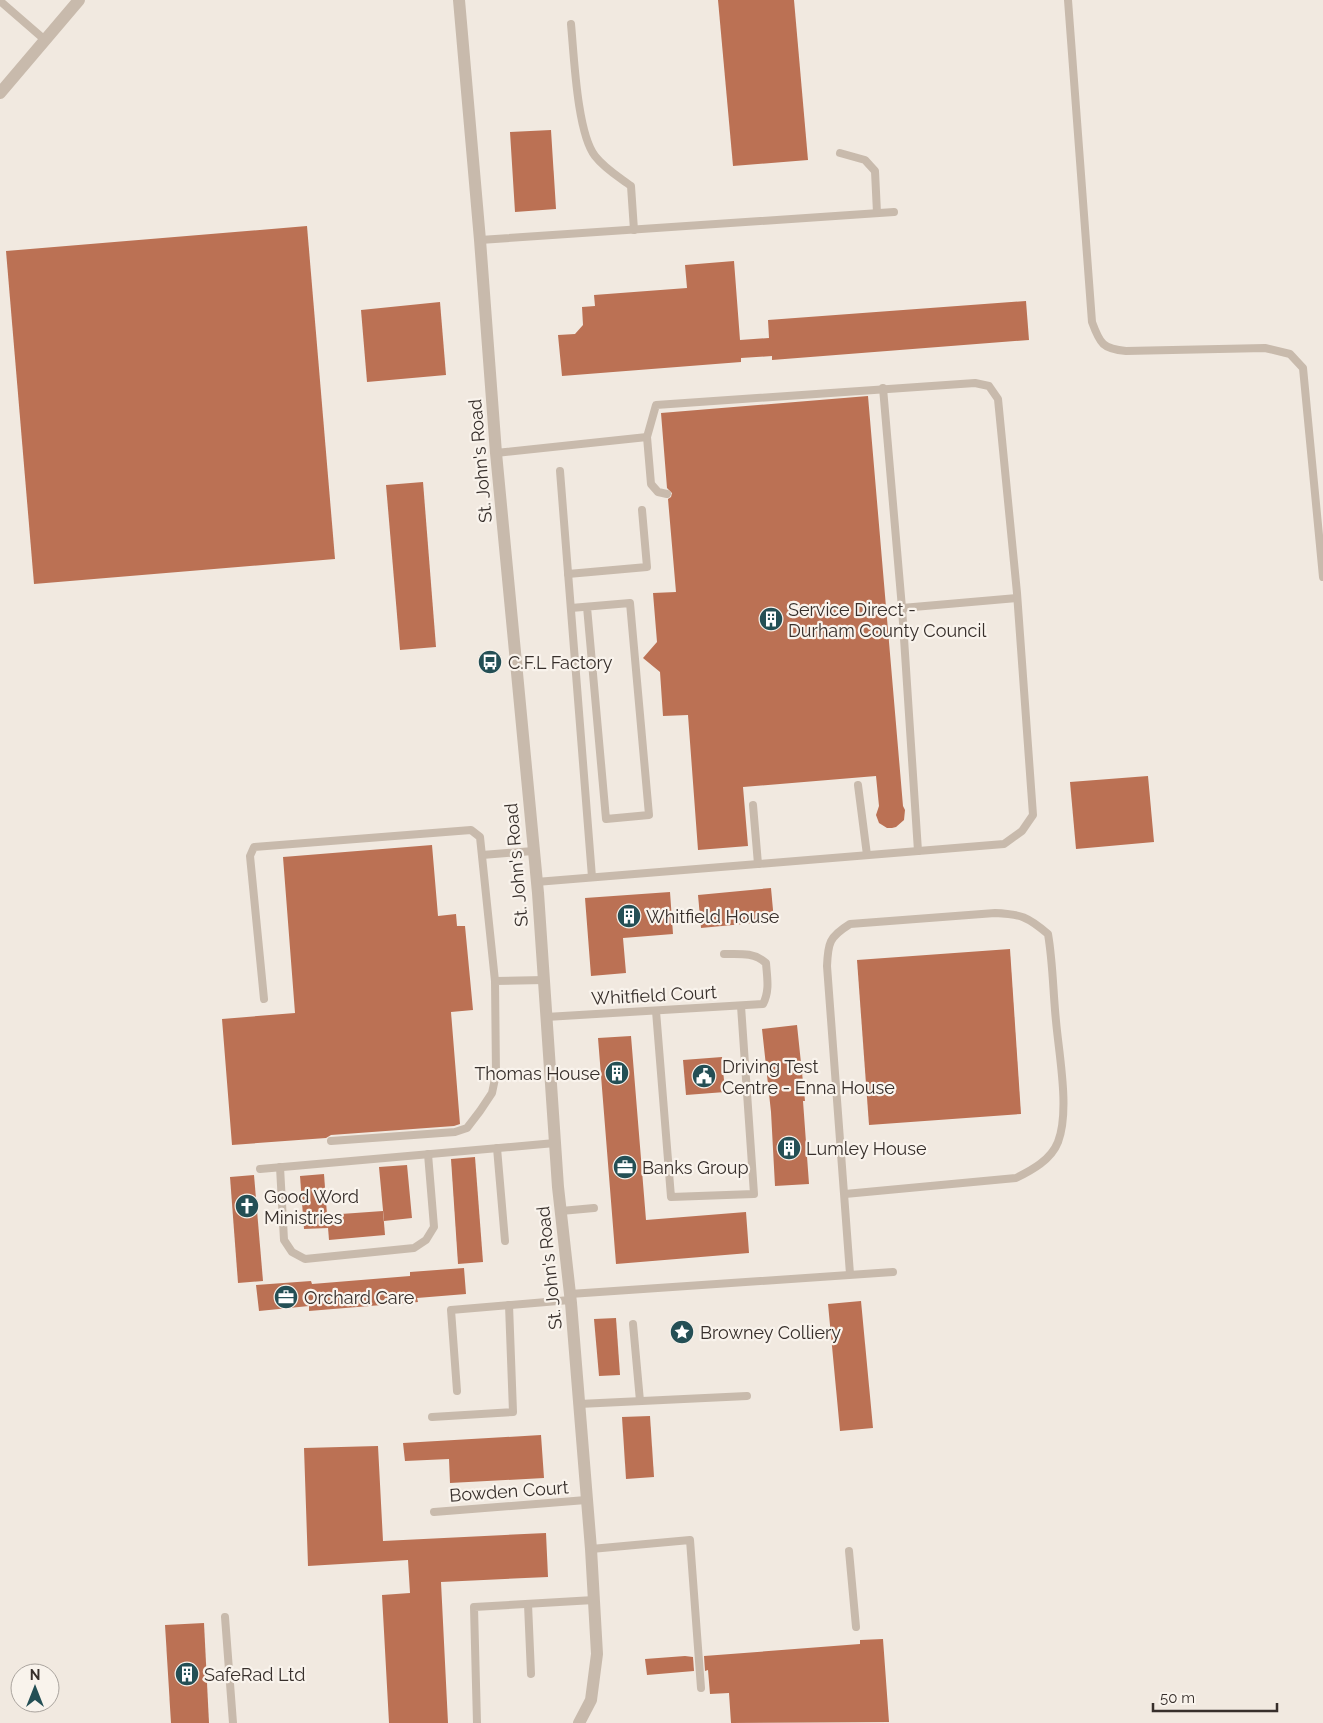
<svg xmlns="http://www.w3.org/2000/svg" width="1323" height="1723" font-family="Raleway,sans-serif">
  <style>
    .building { fill: #bb7154 }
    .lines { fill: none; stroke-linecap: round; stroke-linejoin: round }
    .lane { stroke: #c8baac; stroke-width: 8 }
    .street { stroke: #c8baac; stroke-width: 12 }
    .labels { text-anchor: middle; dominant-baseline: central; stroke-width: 4.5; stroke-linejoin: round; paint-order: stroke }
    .street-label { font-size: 18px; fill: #372f2b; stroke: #f9f3ec }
    .poi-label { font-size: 18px; fill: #372f2b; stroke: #f9f3ec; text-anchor: start }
  </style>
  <rect width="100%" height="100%" fill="#f1e9e0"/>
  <g class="building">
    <polygon points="718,0 794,0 808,160 733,166"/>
    <polygon points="551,130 556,209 515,212 510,132"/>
    <polygon points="307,226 335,559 34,584 6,251"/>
    <polygon points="734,261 740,340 769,338 768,320 1026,301 1029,340 772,360 772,356 741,358 741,362 562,376 558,335 575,334 583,325 582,307 595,306 594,295 687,288 685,265"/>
    <polygon points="440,302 446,375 367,382 361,310"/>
    <polygon points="868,396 903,806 905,810 904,820 896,827 892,828 887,828 879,823 876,815 879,806 876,776 743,787 748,846 698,850 688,715 663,716 660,672 643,658 657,642 653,593 676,592 668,499 671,497 672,493 667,488 661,413"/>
    <polygon points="423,482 436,647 400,650 386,485"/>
    <polygon points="1148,776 1154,842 1076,849 1070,782"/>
    <polygon points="432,845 438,916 456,914 457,926 465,926 473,1010 451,1012 460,1124 454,1126 331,1135 326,1138 232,1145 222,1019 295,1013 283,857"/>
    <polygon points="771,888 774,921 701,928 698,895"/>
    <polygon points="670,892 673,934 623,938 626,973 591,976 585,898"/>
    <polygon points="1010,949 1021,1114 869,1125 857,960"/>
    <polygon points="797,1025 805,1101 803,1101 809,1184 775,1186 771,1112 762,1029"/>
    <polygon points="631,1036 646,1220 746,1212 749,1253 616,1264 598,1038"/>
    <polygon points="722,1057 725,1092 686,1095 683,1060"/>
    <polygon points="475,1157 483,1262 458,1264 451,1159"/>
    <polygon points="407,1165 412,1218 384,1221 379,1167"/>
    <polygon points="324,1174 328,1228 304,1229 300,1176"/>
    <polygon points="254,1175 263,1281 238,1283 230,1177"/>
    <polygon points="383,1211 385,1235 329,1240 327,1215"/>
    <polygon points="464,1268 466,1294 417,1298 418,1302 309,1311 309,1306 259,1311 256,1285 311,1281 312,1284 410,1276 410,1272"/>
    <polygon points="861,1301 873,1428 840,1431 828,1304"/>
    <polygon points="616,1318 620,1375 599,1376 594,1319"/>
    <polygon points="650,1416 654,1477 626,1479 622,1417"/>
    <polygon points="541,1435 544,1478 450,1483 449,1459 405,1461 403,1443"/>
    <polygon points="378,1446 383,1541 546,1533 548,1577 441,1582 448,1723 389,1723 382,1595 410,1593 408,1560 308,1566 304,1448"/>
    <polygon points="204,1623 209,1723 171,1723 165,1625"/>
    <polygon points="883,1639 889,1722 731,1723 729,1693 710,1694 708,1670 705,1671 704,1656 860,1644 860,1640"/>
    <polygon points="685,1656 693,1657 694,1671 647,1675 645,1659"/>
  </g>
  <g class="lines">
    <g class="lane">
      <path d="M1068 0 1092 322C1100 344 1103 349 1126 351L1265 348 1290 354 1303 368 1323 577"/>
      <polyline points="0,1 45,40"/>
      <path d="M571 24C574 55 577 133 595 156 605 169 619 177 631 186L634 230"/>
      <polyline points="840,153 865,160 875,171 877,213"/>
      <polyline points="480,240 894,212"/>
      <polyline points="883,388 902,608 918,851"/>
      <polyline points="496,453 647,437 651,484 658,492 667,494"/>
      <polyline points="560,471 592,877"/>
      <polyline points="568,574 647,567 642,510"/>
      <polyline points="571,608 630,603 649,815 606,819 587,607"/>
      <polyline points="902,608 1017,598"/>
      <polyline points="858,785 867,855"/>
      <polyline points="753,805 758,864"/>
      <polyline points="482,855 533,851"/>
      <polyline points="536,882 1004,844 1022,831 1033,815 1017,593 998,399 989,386 975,383 656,405 647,437"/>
      <polyline points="264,999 250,856 254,847 471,830 480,837 495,981"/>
      <polyline points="656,1011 671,1197 754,1194 741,1006"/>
      <path d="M546 1017 763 1004C770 991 767 977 766 963 754 952 739 954 724 954"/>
      <polyline points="331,1141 455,1132 467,1128 480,1111 492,1093 496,1074 495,981 544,980"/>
      <polyline points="497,1148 505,1241"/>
      <polyline points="280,1167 284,1240 292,1252 305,1259 414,1248 426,1240 434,1227 428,1154"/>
      <polyline points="260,1169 555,1143"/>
      <path d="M845 1194 1016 1178C1032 1170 1051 1160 1058 1142 1070 1111 1059 1055 1056 1021 1053 992 1053 963 1048 934 1028 917 1021 914 995 913L850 924C829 937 828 943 827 966L850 1274"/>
      <polyline points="561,1211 594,1208"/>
      <polyline points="570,1294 893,1272"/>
      <polyline points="633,1324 640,1401"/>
      <polyline points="457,1391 451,1310 570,1300"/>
      <polyline points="579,1404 747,1396"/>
      <polyline points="432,1417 513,1412 509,1305"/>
      <polyline points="434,1512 586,1500"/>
      <polyline points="591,1549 690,1540 701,1688"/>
      <polyline points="849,1551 856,1627"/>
      <polyline points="528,1604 531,1674"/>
      <polyline points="225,1617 233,1723"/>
      <polyline points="477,1723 474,1607 594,1600"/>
    </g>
    <g class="street">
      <polyline points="459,0 480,240 496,453 538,893 558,1187 571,1303 591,1549 597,1654 591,1700 579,1723"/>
      <polyline points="0,93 79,0"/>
    </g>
  </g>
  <defs>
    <g id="building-disc" transform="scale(1.25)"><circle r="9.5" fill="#244f55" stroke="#f9f3ec"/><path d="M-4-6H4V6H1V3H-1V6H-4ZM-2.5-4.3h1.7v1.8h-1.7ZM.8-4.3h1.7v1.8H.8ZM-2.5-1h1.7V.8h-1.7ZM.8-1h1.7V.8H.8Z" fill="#fff"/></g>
    <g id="bus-disc" transform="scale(1.25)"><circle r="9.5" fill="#244f55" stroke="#f9f3ec"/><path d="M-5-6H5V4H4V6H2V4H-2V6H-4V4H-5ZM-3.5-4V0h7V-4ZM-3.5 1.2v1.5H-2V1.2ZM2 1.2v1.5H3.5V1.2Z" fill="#fff"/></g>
    <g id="civic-disc" transform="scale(1.25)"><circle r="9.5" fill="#244f55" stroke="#f9f3ec"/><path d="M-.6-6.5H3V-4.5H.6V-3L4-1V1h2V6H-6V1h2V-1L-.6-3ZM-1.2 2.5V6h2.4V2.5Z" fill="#fff"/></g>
    <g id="office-disc" transform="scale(1.25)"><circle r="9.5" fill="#244f55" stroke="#f9f3ec"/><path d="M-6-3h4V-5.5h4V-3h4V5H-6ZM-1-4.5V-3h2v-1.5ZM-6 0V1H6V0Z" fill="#fff"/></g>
    <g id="church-disc" transform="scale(1.25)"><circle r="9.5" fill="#244f55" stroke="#f9f3ec"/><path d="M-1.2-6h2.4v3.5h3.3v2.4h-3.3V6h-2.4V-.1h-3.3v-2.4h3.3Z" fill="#fff"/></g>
    <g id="sight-disc" transform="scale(1.25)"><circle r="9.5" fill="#244f55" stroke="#f9f3ec"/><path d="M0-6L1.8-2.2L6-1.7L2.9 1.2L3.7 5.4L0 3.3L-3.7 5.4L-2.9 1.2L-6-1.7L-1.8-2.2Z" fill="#fff"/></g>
  </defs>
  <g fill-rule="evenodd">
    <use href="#building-disc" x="771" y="619"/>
    <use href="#bus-disc" x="490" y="662"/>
    <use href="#building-disc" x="629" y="916"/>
    <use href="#building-disc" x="617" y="1073"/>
    <use href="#civic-disc" x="704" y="1076"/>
    <use href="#building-disc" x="789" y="1148"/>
    <use href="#office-disc" x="625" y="1167"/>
    <use href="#church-disc" x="247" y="1206"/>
    <use href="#office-disc" x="286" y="1297"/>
    <use href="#sight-disc" x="682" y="1332"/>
    <use href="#building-disc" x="187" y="1674"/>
  </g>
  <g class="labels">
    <g class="street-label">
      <text transform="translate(480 461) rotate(-95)">St. John's Road</text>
      <text transform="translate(516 865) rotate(-95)">St. John's Road</text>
      <text transform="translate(654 995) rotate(-3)">Whitfield Court</text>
      <text transform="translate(549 1268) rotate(-96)">St. John's Road</text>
      <text transform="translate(509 1491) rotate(-4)">Bowden Court</text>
    </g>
    <g class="poi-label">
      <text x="788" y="609">Service Direct -<tspan x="788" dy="21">Durham County Council</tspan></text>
      <text x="508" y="662">C.F.L Factory</text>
      <text x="646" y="916">Whitfield House</text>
      <text x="722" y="1066">Driving Test<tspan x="722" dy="21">Centre - Enna House</tspan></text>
      <text x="600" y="1073" text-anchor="end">Thomas House</text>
      <text x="806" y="1148">Lumley House</text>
      <text x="642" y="1167">Banks Group</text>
      <text x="264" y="1196">Good Word<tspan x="264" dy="21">Ministries</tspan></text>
      <text x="304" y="1297">Orchard Care</text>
      <text x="700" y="1332">Browney Colliery</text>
      <text x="204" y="1674">SafeRad Ltd</text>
    </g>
  </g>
  <g transform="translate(35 1688)"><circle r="24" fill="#f9f3ec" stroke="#aba59f"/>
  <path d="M0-4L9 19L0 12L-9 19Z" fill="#244f55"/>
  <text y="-8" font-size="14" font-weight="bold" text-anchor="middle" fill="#372f2b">N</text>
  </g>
  <path d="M1153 1703v8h124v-8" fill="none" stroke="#372f2b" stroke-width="2.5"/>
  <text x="1160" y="1703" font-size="15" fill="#372f2b" stroke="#f9f3ec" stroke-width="4" paint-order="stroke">50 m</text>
</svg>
